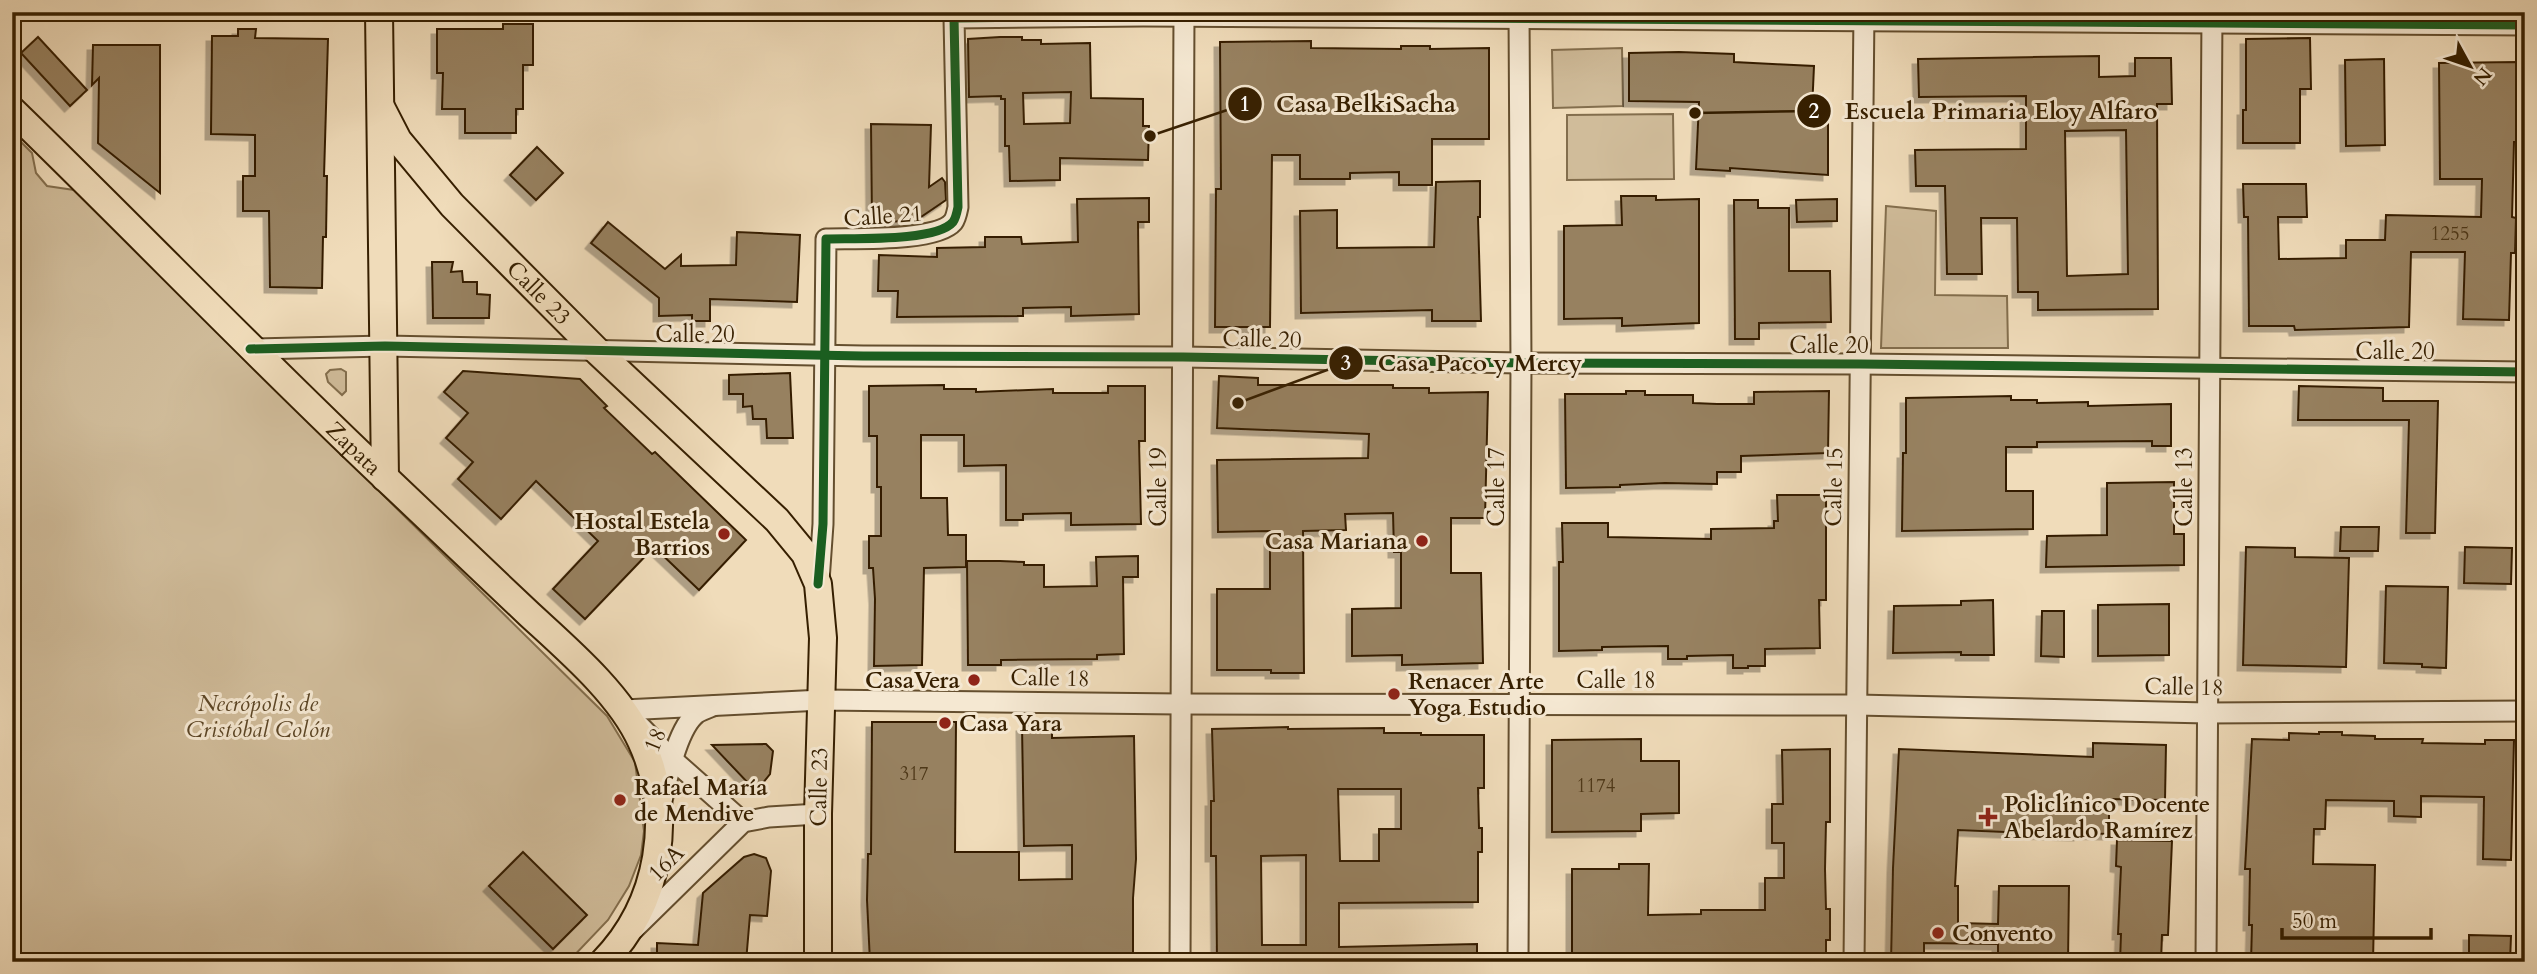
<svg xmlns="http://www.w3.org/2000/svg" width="2537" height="974" font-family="Cardo,serif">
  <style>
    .green { fill: #d0bc9a; stroke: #836e4d; stroke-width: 2 }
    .building { fill: #978161; stroke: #361f00; stroke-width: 2; fill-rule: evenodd; filter: url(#shadow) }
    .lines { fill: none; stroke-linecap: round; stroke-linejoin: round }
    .minor-casing { stroke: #644e2e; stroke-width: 23 }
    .major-casing { stroke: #361f00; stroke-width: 30 }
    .minor { stroke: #f5e8d2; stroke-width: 19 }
    .major { stroke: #f0dcba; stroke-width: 26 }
    .cycleway-casing { stroke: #f5e8d2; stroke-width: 13 }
    .cycleway { stroke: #1b5e20; stroke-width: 9 }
    .poi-dot { fill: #8f2418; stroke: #f5e8d2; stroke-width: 2.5 }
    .labels { text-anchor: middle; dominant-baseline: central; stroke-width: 6; stroke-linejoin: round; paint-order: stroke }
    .number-label { font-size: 19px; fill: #4e3818 }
    .street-label { font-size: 23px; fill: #361f00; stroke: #f5e8d2 }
    .poi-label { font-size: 23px; font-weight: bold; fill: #361f00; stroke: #f5e8d2; text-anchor: start }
    .park-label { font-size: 23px; font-style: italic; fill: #5c4626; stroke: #f5e8d2 }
    .leader { fill: none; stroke: #361f00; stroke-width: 2.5 }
    .callout-dot { fill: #361f00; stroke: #f5e8d2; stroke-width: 2.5 }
    .mark-label { font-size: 21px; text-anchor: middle; font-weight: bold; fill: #fff }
    .callout-label { font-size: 24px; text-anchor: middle; font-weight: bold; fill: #361f00; stroke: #f5e8d2; stroke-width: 6; stroke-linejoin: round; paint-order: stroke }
  </style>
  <defs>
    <filter id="shadow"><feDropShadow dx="-5.5" dy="5.5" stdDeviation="0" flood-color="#0004"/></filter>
  </defs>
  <rect width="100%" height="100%" fill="#f0dcba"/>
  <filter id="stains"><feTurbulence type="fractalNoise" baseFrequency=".00286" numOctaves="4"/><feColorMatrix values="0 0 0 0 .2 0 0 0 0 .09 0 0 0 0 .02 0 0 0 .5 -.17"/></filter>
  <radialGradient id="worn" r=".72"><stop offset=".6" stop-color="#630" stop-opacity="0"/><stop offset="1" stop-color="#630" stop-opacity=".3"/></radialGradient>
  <g class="green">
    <polygon points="1622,48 1623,106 1553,108 1552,50"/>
    <polygon points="1673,114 1674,179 1567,180 1567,115"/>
    <polygon points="12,133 32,153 36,173 47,186 74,190 607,716 635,762 644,831 641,855 629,886 608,920 568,962 12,962"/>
    <polygon points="1886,206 1936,211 1935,295 2007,296 2008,348 1881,348"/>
    <polygon points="341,369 346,372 346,391 342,395 328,382 326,374 330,370"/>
  </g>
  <g class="building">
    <polygon points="503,24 533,24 533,65 523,65 523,109 516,109 516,133 465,133 465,109 442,109 443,73 437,73 437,29 503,29"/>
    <polygon points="238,29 256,29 255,38 328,39 324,176 327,176 326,237 323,237 322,288 270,287 269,211 243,211 243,176 255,176 255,135 211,134 212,36 238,36"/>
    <polygon points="38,37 87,90 70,106 21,53"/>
    <path d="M1000 37H1022V40H1041V44L1090 43 1091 98 1143 99V126H1149L1148 160 1060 158V180L1010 181 1009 146H1005V99H1001V96L969 97 968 39ZM1071 92 1070 123 1024 124 1023 93Z"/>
    <polygon points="2310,38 2311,89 2300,89 2300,143 2243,143 2243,110 2246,110 2246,39"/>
    <polygon points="1311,41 1311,48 1401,49 1401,46 1430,46 1430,49 1489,48 1489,139 1432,139 1432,185 1399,185 1399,172 1350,173 1350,179 1300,179 1300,155 1272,155 1270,327 1215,327 1216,189 1221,189 1220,42"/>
    <polygon points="93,45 160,45 160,193 98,143 99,78 92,85"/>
    <polygon points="1679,52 1734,54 1734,62 1814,66 1812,110 1815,110 1815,115 1828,115 1828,175 1730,168 1730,171 1696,169 1699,102 1629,101 1629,53"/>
    <path d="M2099 56V77L2135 76V58H2171L2172 104H2157L2158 309 2038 310V292H2018L2017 218H1981L1982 274H1947L1945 186H1916L1915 150 2026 149V96L1919 97 1918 59ZM2126 130 2128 274 2067 276 2065 131Z"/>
    <polygon points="2384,59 2385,145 2346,146 2345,60"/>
    <polygon points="2516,62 2517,142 2514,142 2512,217 2516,218 2515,253 2511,253 2509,320 2463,319 2465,252 2411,252 2409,327 2295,330 2294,326 2249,326 2248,217 2244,217 2243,184 2306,184 2307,217 2278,217 2279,259 2346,258 2346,240 2385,240 2386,215 2481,217 2482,179 2440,179 2439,63"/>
    <polygon points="871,124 931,125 929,187 942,178 945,182 946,200 915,221 872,222"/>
    <polygon points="537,147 563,173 536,200 510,175"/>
    <polygon points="1480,181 1480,217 1478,217 1481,321 1432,321 1432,310 1301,313 1300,211 1337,210 1337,248 1434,247 1436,182"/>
    <polygon points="1621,196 1656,196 1656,200 1699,199 1699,323 1622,326 1622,318 1564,319 1564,226 1622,225"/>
    <polygon points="1149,198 1149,222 1138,222 1139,314 1071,316 1071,307 1023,308 1023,316 897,317 898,291 878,291 879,255 937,257 937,248 985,247 985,237 1021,237 1022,244 1078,242 1077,199"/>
    <polygon points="1837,199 1837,221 1797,222 1796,200"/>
    <polygon points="1734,200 1758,200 1758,208 1789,208 1789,271 1830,271 1831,322 1759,323 1759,339 1735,339"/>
    <polygon points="608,222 665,269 681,255 681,266 736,265 737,232 800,235 797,302 710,299 710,321 692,321 692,315 659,316 659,298 591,243"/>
    <polygon points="432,262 453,262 451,272 462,271 463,282 477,282 477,294 490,295 489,318 433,318"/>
    <polygon points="463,371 580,379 607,406 604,408 652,454 655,452 746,540 699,590 654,547 585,619 553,589 598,541 536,481 501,519 458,479 473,462 446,438 468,413 444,392"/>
    <polygon points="790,373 793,438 767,438 766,419 753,419 752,406 743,407 743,394 729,394 729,375"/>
    <polygon points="1219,376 1258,378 1258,385 1393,385 1393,388 1429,388 1429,393 1488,392 1485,518 1451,518 1451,573 1481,573 1483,663 1402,665 1402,655 1352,656 1352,609 1401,608 1401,552 1394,552 1393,513 1345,514 1346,530 1303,531 1304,673 1271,673 1271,670 1217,670 1217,589 1270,589 1270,531 1218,532 1217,460 1368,458 1369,434 1217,428"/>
    <polygon points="944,385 944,389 976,389 976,392 1053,389 1053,393 1108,393 1108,386 1145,386 1145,441 1139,441 1141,524 1071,525 1071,513 1023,514 1023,520 1006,520 1006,465 964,466 964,435 921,435 921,498 947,498 948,535 966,535 966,567 924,568 922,665 874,666 875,599 873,568 869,568 869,536 881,536 881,487 877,487 877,436 869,436 869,386"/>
    <polygon points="2299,386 2383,388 2383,401 2438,401 2435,533 2406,533 2409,420 2298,420"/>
    <polygon points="1626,391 1645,391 1645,395 1693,395 1693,403 1717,404 1754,404 1754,392 1829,391 1828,453 1741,456 1741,472 1717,472 1717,484 1665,483 1620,485 1620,487 1566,488 1565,394 1626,394"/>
    <polygon points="2011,396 2011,400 2037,400 2037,403 2088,402 2088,406 2171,404 2171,446 2152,446 2152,441 2037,442 2037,447 2006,447 2006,491 2033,491 2033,529 1902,531 1903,453 1906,453 1906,398"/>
    <polygon points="2174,482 2174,534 2184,534 2184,565 2046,567 2047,536 2107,535 2107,483"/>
    <polygon points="1777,495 1826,495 1826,600 1819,600 1820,648 1765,649 1765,666 1748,666 1748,668 1733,668 1733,655 1687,656 1687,659 1668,659 1668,646 1602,647 1602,650 1559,651 1559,562 1563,562 1562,523 1608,523 1608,537 1711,539 1711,529 1774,528 1774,521 1778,521"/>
    <polygon points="2341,527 2379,527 2378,551 2340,551"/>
    <polygon points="2246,547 2295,548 2295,557 2349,558 2346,667 2243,665"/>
    <polygon points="2465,547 2512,548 2511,584 2464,583"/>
    <polygon points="1138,556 1138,577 1123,577 1124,654 1097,655 1097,659 1001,660 1001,665 968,665 967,561 1000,561 1024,562 1024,565 1044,565 1044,587 1097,586 1096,557"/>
    <polygon points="2386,586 2448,587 2446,668 2422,667 2422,664 2384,663"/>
    <polygon points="1993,600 1994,655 1961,655 1961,652 1893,653 1894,606 1961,605 1961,601"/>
    <polygon points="2169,604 2169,655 2098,656 2098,605"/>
    <polygon points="2042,611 2064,611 2064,657 2041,656"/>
    <polygon points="872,722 956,722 955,852 1019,852 1019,880 1072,879 1072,845 1024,846 1022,726 1052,725 1052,738 1134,736 1136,859 1133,898 1133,962 870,962 867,900 868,854 871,854"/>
    <path d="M1288 727V729L1384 728V733H1421V735H1484V788H1478L1479 828H1482V852H1478V902L1339 903V947L1477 944V962H1217L1216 856H1211V801H1214L1212 729ZM1338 789H1401V829H1379V861H1340ZM1306 855V945H1262L1261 856Z"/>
    <polygon points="2319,732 2342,732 2342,735 2375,736 2375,739 2423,739 2422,743 2485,744 2485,740 2514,740 2511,860 2483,859 2484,797 2421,796 2421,817 2394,816 2394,801 2326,800 2325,829 2314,829 2313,864 2375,865 2373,962 2251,962 2252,925 2249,925 2250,869 2245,869 2252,739 2289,740 2289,733 2319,734"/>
    <polygon points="1641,739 1641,761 1679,761 1679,813 1641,814 1641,831 1552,832 1552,740"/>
    <polygon points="2093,743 2166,745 2165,800 2109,799 2109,834 2079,833 2079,835 1958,830 1955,886 1958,886 1958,923 1998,924 1999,886 2069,886 2068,962 1998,962 1998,944 1924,943 1924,962 1891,962 1893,868 1899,749 2093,757"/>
    <polygon points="766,744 773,751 770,774 762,784 749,784 712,745"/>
    <polygon points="1830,749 1830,822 1826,822 1825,869 1826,909 1830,909 1830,940 1826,940 1826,962 1572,962 1572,869 1619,869 1619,864 1649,864 1648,915 1701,914 1701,910 1765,910 1765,878 1784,878 1784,843 1772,843 1772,804 1783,804 1782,750"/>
    <polygon points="2117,840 2172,841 2168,935 2162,935 2161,962 2120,962 2121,934 2118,934 2121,867 2116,866"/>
    <polygon points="523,852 587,915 553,949 489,886"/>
    <polygon points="754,854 766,858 771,871 767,916 750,915 746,962 657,962 657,943 698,945 703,893 744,857"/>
    <polygon points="2469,935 2511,936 2510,962 2469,962"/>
  </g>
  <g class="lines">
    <g class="minor-casing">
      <g id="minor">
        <polyline points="250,349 385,346 863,356 1183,357 1521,363 1860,364 2525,372"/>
        <path d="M819 581 823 524 826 239C853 238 936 242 953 222 956 218 957 212 958 207L954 18 1143 16 2525 25"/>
        <polyline points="624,710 822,700 1181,704 1857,705 2207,713 2525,711"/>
        <polyline points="639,725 672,759 743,822"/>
        <path d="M661 805C667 781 677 728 697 713 702 710 708 708 713 706"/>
        <polyline points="634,929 743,822 769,817 818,814"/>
        <polyline points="1180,962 1184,12"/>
        <polyline points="1518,962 1521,363 1519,12"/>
        <polyline points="1854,962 1864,12"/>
        <polyline points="2206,962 2212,12"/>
      </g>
    </g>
    <g class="major-casing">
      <g id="major">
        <polyline points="379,12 385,478"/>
        <path id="s1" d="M381 107 398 140 452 205 598 352 777 520 805 554 818 584 823 638 818 814V962"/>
        <path id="s2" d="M12 110C140 234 263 363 393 485 438 528 484 571 529 614 567 649 620 694 641 741 675 814 660 904 603 962"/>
      </g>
    </g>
    <use href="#minor" class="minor"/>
    <use href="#major" class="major"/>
    <g class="cycleway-casing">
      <g id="cycleway">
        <polyline points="250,349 385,346 863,356 1183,357 1521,363 1860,364 2525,372"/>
        <path d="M818 584 823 524 826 239C853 238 936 242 953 222 956 218 957 212 958 207L954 18 1143 16 2525 25"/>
      </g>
    </g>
    <use href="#cycleway" class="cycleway"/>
  </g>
  <g class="poi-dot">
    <circle cx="724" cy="534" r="7"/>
    <circle cx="1422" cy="541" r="7"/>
    <circle cx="974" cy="680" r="7"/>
    <circle cx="1394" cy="694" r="7"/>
    <circle cx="945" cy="723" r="7"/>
    <circle cx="620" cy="800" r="7"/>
    <path d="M1984.5 806.5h7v7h7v7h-7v7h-7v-7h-7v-7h7z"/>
    <circle cx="1938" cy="933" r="7"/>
  </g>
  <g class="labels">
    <g class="number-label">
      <text x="2450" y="234">1255</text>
      <text x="914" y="774">317</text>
      <text x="1596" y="786">1174</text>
    </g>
    <g class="street-label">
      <text transform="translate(883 216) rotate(-4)">Calle 21</text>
      <text stroke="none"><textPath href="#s1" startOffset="245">Calle 23</textPath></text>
      <text x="695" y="334">Calle 20</text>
      <text transform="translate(1262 339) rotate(1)">Calle 20</text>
      <text x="1829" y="345">Calle 20</text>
      <text x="2395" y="351">Calle 20</text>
      <text stroke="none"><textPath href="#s2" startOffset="481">Zapata</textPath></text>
      <text transform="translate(1158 487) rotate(-90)">Calle 19</text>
      <text transform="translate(1496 487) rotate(-90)">Calle 17</text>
      <text transform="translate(1834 487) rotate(-89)">Calle 15</text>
      <text transform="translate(2184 487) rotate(-90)">Calle 13</text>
      <text transform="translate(1050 678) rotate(1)">Calle 18</text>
      <text x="1616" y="680">Calle 18</text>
      <text transform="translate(2184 687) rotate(1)">Calle 18</text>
      <text transform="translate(655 740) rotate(-68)">18</text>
      <text transform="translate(819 787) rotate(-89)">Calle 23</text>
      <text transform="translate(666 863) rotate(-45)">16A</text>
    </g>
    <g class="poi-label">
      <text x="710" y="521" text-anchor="end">Hostal Estela<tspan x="710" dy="26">Barrios</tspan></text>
      <text x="1408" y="541" text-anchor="end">Casa Mariana</text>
      <text x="960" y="680" text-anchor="end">CasaVera</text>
      <text x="1408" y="681">Renacer Arte<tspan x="1408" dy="26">Yoga Estudio</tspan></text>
      <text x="959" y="723">Casa Yara</text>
      <text x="634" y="787">Rafael María<tspan x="634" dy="26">de Mendive</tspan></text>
      <text x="2004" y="804">Policlínico Docente<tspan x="2004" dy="26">Abelardo Ramírez</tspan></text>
      <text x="1952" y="933">Convento</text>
    </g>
    <g class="park-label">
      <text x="258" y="703">Necrópolis de<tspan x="258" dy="26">Cristóbal Colón</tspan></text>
    </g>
  </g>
  <path class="leader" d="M1150 136L1245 104M1695 113L1814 111M1238 403L1346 363"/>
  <g class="callout-dot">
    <circle cx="1150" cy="136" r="7"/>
    <circle cx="1695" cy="113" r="7"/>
    <circle cx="1238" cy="403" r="7"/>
    <circle cx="1245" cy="104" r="18"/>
    <circle cx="1814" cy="111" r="18"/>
    <circle cx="1346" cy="363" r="18"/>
  </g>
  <g class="mark-label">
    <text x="1245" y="111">1</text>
    <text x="1814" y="118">2</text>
    <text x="1346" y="370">3</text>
  </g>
  <g class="callout-label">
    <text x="1366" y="112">Casa BelkiSacha</text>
    <text x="2001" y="119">Escuela Primaria Eloy Alfaro</text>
    <text x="1480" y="371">Casa Paco y Mercy</text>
  </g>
  <rect width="2537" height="974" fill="none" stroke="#f0dcba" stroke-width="42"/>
  <rect x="14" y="14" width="2509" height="946" fill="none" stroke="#361f00" stroke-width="3.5"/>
  <rect x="21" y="21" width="2495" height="932" fill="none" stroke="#361f00" stroke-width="2"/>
  <g transform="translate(2470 66) rotate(130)" stroke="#f5e8d2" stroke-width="5" paint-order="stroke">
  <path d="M0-5L12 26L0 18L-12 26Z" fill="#361f00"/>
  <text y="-10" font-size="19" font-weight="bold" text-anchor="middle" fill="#361f00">N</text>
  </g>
  <path d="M2282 928v10h149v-10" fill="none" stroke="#361f00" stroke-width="3.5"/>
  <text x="2292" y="928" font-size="21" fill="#361f00" stroke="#f5e8d2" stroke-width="5" paint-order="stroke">50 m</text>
  <rect width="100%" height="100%" filter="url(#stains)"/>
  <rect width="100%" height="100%" fill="url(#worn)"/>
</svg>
